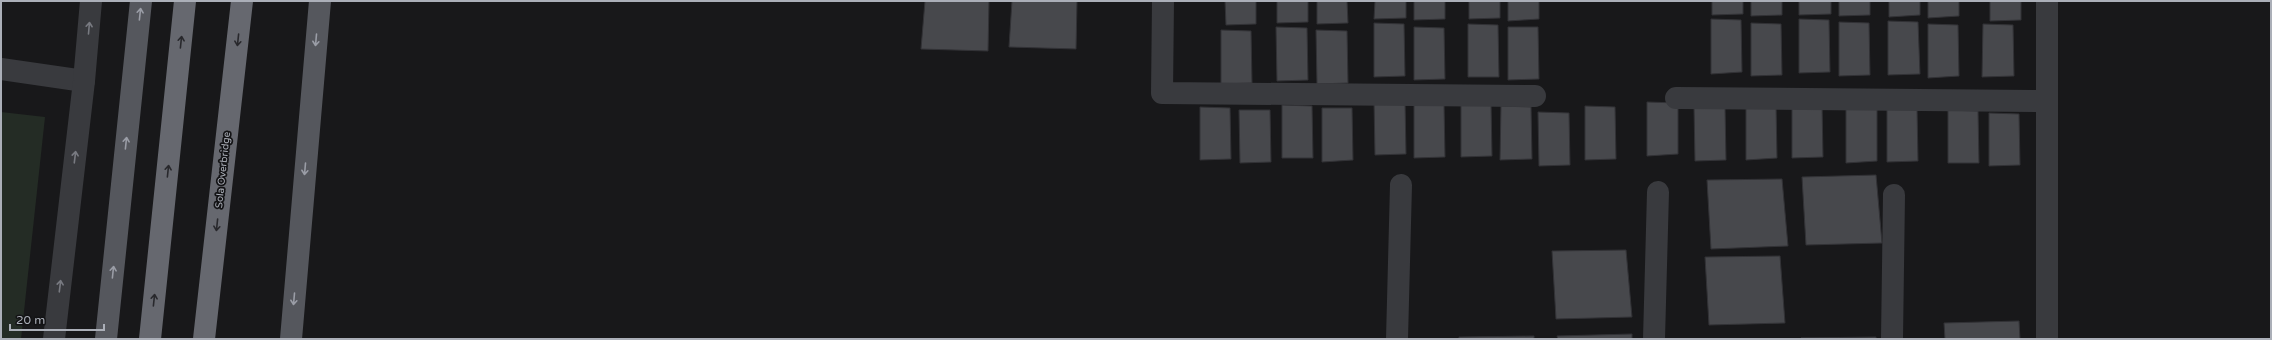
<svg xmlns="http://www.w3.org/2000/svg" width="2272" height="340" font-family="'Varela Round',sans-serif">
  <style>
    .green { fill: #242c25 }
    .building { fill: #47484c; stroke: #323236 }
    .lines { fill: none; stroke-linecap: round; stroke-linejoin: round }
    .minor { stroke: #393a3e; stroke-width: 22 }
    .major { stroke: #55575d; stroke-width: 22 }
    .highway { stroke: #66686f; stroke-width: 22 }
    .oneway { stroke: #9a9da6 }
    .oneway2 { stroke: #787a81 }
    .oneway3 { stroke: #28282c }
    .labels { text-anchor: middle; dominant-baseline: central; stroke-width: 3.5; stroke-linejoin: round; paint-order: stroke }
    .street-label { font-size: 10px; fill: #abafb8; stroke: #131315 }
  </style>
  <rect width="100%" height="100%" fill="#18181a"/>
  <polygon class="green" points="1,112 45,117 21,339 1,339"/>
  <g class="building">
    <polygon points="925,1 989,1 988,51 921,49"/>
    <polygon points="1012,1 1077,1 1076,49 1009,47"/>
    <polygon points="1225,1 1256,1 1256,24 1226,25"/>
    <polygon points="1277,1 1308,1 1308,22 1277,23"/>
    <polygon points="1317,1 1347,1 1348,23 1317,24"/>
    <polygon points="1375,1 1406,1 1406,18 1374,19"/>
    <polygon points="1414,1 1445,1 1445,19 1414,20"/>
    <polygon points="1469,1 1500,1 1500,18 1469,19"/>
    <polygon points="1508,1 1539,1 1539,19 1508,21"/>
    <polygon points="1712,1 1743,1 1743,14 1712,15"/>
    <polygon points="1751,1 1782,1 1782,15 1751,16"/>
    <polygon points="1799,1 1831,1 1831,14 1799,15"/>
    <polygon points="1839,1 1870,1 1870,15 1839,16"/>
    <polygon points="1889,1 1920,1 1920,15 1889,17"/>
    <polygon points="1928,1 1959,1 1959,16 1928,18"/>
    <polygon points="1990,1 2021,1 2021,20 1990,21"/>
    <polygon points="1711,19 1741,20 1742,72 1711,74"/>
    <polygon points="1799,19 1829,20 1830,72 1799,73"/>
    <polygon points="1888,21 1918,22 1920,74 1888,75"/>
    <polygon points="1839,22 1869,23 1870,75 1839,76"/>
    <polygon points="1374,23 1404,24 1405,76 1374,77"/>
    <polygon points="1751,23 1781,24 1782,75 1751,76"/>
    <polygon points="1468,24 1498,25 1499,77 1468,77"/>
    <polygon points="1928,24 1958,25 1959,76 1928,78"/>
    <polygon points="1983,24 2013,25 2014,76 1982,77"/>
    <polygon points="1276,27 1307,28 1308,80 1277,81"/>
    <polygon points="1414,27 1444,28 1445,79 1414,80"/>
    <polygon points="1508,27 1538,27 1539,79 1508,80"/>
    <polygon points="1221,30 1251,31 1252,83 1221,84"/>
    <polygon points="1316,30 1347,31 1348,83 1317,84"/>
    <polygon points="1374,101 1405,102 1406,154 1375,155"/>
    <polygon points="1647,102 1678,103 1678,154 1647,156"/>
    <polygon points="1461,103 1491,104 1492,156 1461,157"/>
    <polygon points="1414,104 1444,105 1445,157 1414,158"/>
    <polygon points="1792,104 1822,105 1823,157 1792,158"/>
    <polygon points="1282,105 1312,106 1313,158 1282,158"/>
    <polygon points="1501,106 1531,107 1532,159 1500,160"/>
    <polygon points="1585,106 1615,107 1616,159 1585,160"/>
    <polygon points="1746,106 1776,106 1777,158 1746,160"/>
    <polygon points="1200,107 1230,108 1231,159 1200,160"/>
    <polygon points="1694,107 1725,108 1726,160 1695,161"/>
    <polygon points="1322,108 1352,108 1353,160 1322,162"/>
    <polygon points="1887,108 1917,109 1918,161 1887,162"/>
    <polygon points="1846,109 1877,109 1877,161 1846,163"/>
    <polygon points="1239,110 1270,110 1271,162 1240,163"/>
    <polygon points="1948,110 1978,111 1979,163 1948,163"/>
    <polygon points="1538,112 1569,113 1570,165 1539,166"/>
    <polygon points="1989,113 2019,114 2020,165 1989,166"/>
    <polygon points="1876,175 1882,243 1806,245 1802,177"/>
    <polygon points="1782,179 1788,246 1711,249 1707,180"/>
    <polygon points="1626,250 1632,317 1556,319 1552,251"/>
    <polygon points="1780,256 1785,323 1709,325 1705,257"/>
    <polygon points="2019,321 2020,339 1945,339 1944,323"/>
    <polygon points="1632,334 1632,339 1558,339 1557,336"/>
    <polygon points="1534,336 1534,339 1459,339 1459,337"/>
    <polygon points="1876,337 1876,339 1801,338"/>
  </g>
  <g class="lines">
    <g class="minor">
      <polyline points="1163,1 1162,93 1535,96"/>
      <polyline points="1,69 84,81"/>
      <polyline points="1676,98 2047,101"/>
      <polyline points="54,339 84,81 91,1"/>
      <polyline points="1397,339 1401,185"/>
      <polyline points="1654,339 1658,192"/>
      <polyline points="1892,339 1894,195"/>
      <polyline points="2047,339 2047,1"/>
    </g>
    <g class="major">
      <polyline points="106,339 141,1"/>
      <polyline points="291,339 320,1"/>
    </g>
    <g class="highway">
      <polyline points="150,339 185,1"/>
      <polyline points="204,339 242,1"/>
    </g>
  </g>
  <defs><path id="oneway-shaft" d="M-6 0H5M1.5-3L5.5 0L1.5 3" fill="none" stroke-width="1.6" stroke-linecap="round" stroke-linejoin="round"/></defs>
  <g class="oneway">
    <use href="#oneway-shaft" transform="translate(140 14) rotate(-84)"/>
    <use href="#oneway-shaft" transform="translate(316 40) rotate(95)"/>
    <use href="#oneway-shaft" transform="translate(126 143) rotate(-84)"/>
    <use href="#oneway-shaft" transform="translate(305 169) rotate(95)"/>
    <use href="#oneway-shaft" transform="translate(113 272) rotate(-84)"/>
    <use href="#oneway-shaft" transform="translate(294 299) rotate(95)"/>
  </g>
  <g class="oneway2">
    <use href="#oneway-shaft" transform="translate(89 28) rotate(-85)"/>
    <use href="#oneway-shaft" transform="translate(75 157) rotate(-83)"/>
    <use href="#oneway-shaft" transform="translate(60 286) rotate(-83)"/>
  </g>
  <g class="oneway3">
    <use href="#oneway-shaft" transform="translate(238 40) rotate(96)"/>
    <use href="#oneway-shaft" transform="translate(181 42) rotate(-84)"/>
    <use href="#oneway-shaft" transform="translate(168 171) rotate(-84)"/>
    <use href="#oneway-shaft" transform="translate(217 225) rotate(96)"/>
    <use href="#oneway-shaft" transform="translate(154 300) rotate(-84)"/>
  </g>
  <g class="labels">
    <g class="street-label">
      <text transform="translate(223 170) rotate(-84)">Sola Overbridge</text>
    </g>
  </g>
  <rect width="2272" height="340" fill="none" stroke="#abafb8" stroke-width="4"/>
  <path d="M10 324v6h94v-6" fill="none" stroke="#abafb8" stroke-width="2"/>
  <text x="16" y="324" font-size="12" fill="#abafb8" stroke="#131315" stroke-width="3" paint-order="stroke">20 m</text>
</svg>
